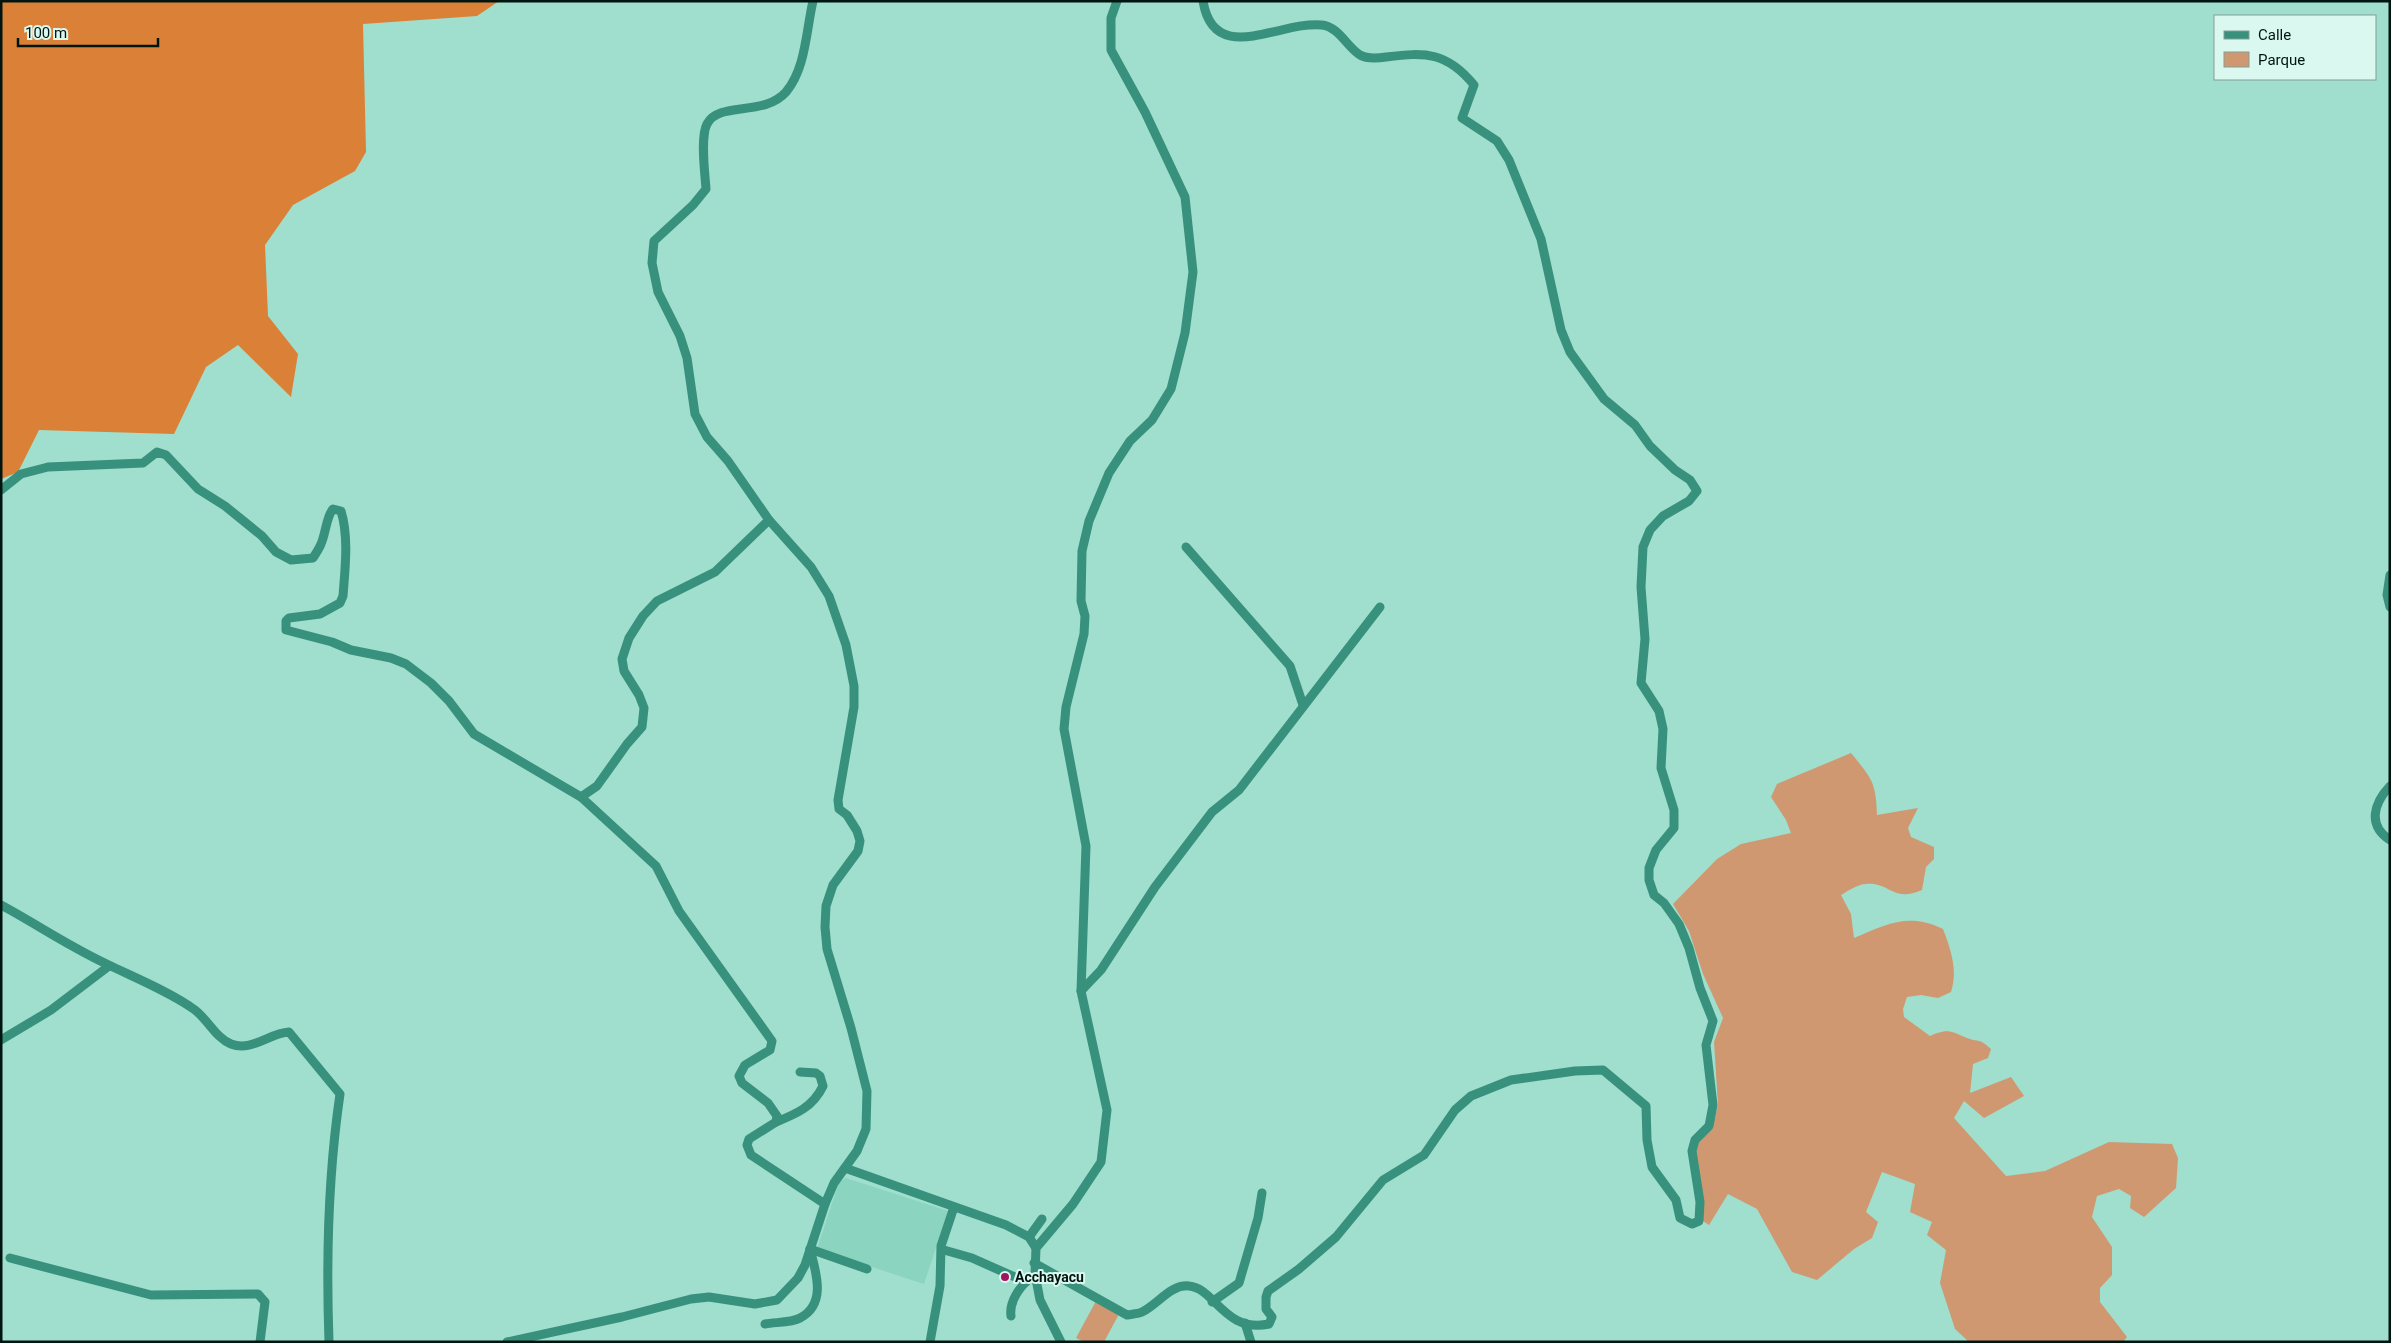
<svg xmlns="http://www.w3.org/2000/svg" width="2391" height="1343" font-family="Roboto,sans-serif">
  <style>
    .built { fill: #8bd4c0 }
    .green { fill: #d09871 }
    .forest { fill: #db8037 }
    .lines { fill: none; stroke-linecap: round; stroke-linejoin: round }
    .street { stroke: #38917d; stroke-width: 9 }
    .poi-dot { fill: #a0145e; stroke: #daf8ef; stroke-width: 2 }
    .labels { text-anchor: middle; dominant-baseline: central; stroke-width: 4; stroke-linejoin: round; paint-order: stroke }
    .poi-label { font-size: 14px; font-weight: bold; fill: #001510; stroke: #daf8ef; text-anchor: start }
  </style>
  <rect width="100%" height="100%" fill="#a0decd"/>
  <polygon class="built" points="846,1178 948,1211 924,1284 817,1249 839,1182"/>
  <g class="green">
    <path d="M1851 753C1872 779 1876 782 1877 815L1918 808 1908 828 1911 837 1934 847V859L1926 867 1922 890C1892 903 1891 882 1866 884 1858 884 1848 891 1841 895L1851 914 1854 938C1887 924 1909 912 1943 929 1951 950 1958 970 1951 992L1938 998 1921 995 1907 997 1903 1009 1904 1017 1930 1036C1948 1028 1950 1031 1967 1038 1980 1043 1978 1037 1991 1049L1988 1058 1973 1064 1970 1093 2011 1077 2024 1096 1984 1118 1964 1101 1954 1118 2006 1176 2045 1171 2109 1142 2172 1144 2178 1158 2176 1188 2144 1217 2130 1208 2131 1196 2119 1189 2097 1196 2092 1217 2112 1247V1275L2100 1288V1302L2127 1337 2123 1342H1969L1955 1329 1940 1283 1946 1250 1927 1235 1932 1222 1910 1212 1915 1184 1882 1172 1866 1212 1878 1222 1872 1238 1854 1249 1817 1280 1792 1272 1757 1209 1728 1194 1709 1225 1700 1219 1693 1152 1695 1141 1715 1118 1718 1105 1714 1042 1723 1018 1703 974 1689 931 1673 904 1717 859 1741 844 1791 833 1786 820 1771 797 1777 784Z"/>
    <polygon points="1096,1301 1119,1314 1104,1342 1084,1342 1076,1338"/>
  </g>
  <polygon class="forest" points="1,1 499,1 477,16 363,24 366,152 355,171 293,205 265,245 268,316 298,354 291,397 238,345 206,367 174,434 39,430 18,472 1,479"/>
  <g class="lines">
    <g class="street">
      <path d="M1 490 21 474 48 467 143 463 157 452 166 455 198 489 225 506 262 536 276 552 291 560 313 558C316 553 319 549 321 544 326 533 326 517 333 509L341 511C349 537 345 569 343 596L340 603 320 614 289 618 286 621V630L332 642 351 650 391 658 406 664 431 683 449 701 474 734 581 797 656 866 679 911 772 1041 770 1050 745 1065 739 1076 742 1083 768 1103 777 1116 776 1122 749 1139 747 1145 751 1155 825 1204"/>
      <polyline points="1186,547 1290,666 1303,705"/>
      <polyline points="2390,575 2387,595 2390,607"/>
      <path d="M2390 786C2374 803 2367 825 2390 840"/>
      <polyline points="581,797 597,786 627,744 642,727 644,708 639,695 624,671 622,659 629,638 643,616 657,601 715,572 769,520"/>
      <path d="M1 905C38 925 73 949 111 966 136 978 174 994 195 1010 208 1020 216 1038 231 1044 252 1052 269 1033 289 1032L340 1094C328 1176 326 1259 329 1342"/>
      <polyline points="1081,991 1101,970 1155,887 1212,812 1239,790 1380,607"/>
      <polyline points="1,1040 51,1010 109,966"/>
      <path d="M776 1122C796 1114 813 1107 823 1086L820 1076 816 1073 800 1072"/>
      <polyline points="845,1168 1006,1225 1029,1237 1036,1248"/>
      <polyline points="1029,1237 1042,1219"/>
      <polyline points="810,1249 867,1269"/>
      <polyline points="944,1250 972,1258 1026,1282"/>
      <polyline points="10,1258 151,1295 258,1294 265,1302 260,1342"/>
      <path d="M1034 1263 1127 1315C1132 1314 1138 1314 1142 1312 1158 1304 1171 1284 1189 1286 1215 1288 1224 1333 1269 1324L1272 1317 1266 1309V1297L1268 1291 1299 1269 1336 1237 1383 1180 1424 1155 1455 1110 1471 1096 1511 1080 1575 1071 1603 1070 1646 1106 1647 1140 1652 1167 1676 1200 1680 1218 1692 1224 1699 1221 1700 1202 1692 1151 1695 1140 1709 1126 1713 1105 1706 1045 1713 1021 1700 988 1689 948 1679 924 1664 903 1654 895 1649 880V868L1656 850 1674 828V810L1661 768 1663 729 1659 711 1641 683 1645 639 1641 587 1643 547 1650 530 1663 516 1689 501 1697 491 1690 480 1675 470 1650 446 1635 425 1604 399 1570 352 1561 330 1541 239 1509 160 1497 141 1462 118 1474 85C1447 52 1426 52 1386 57 1379 58 1367 59 1360 55 1347 47 1339 27 1322 25 1281 20 1214 68 1203 1"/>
      <polyline points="1212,1302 1239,1283 1258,1218 1262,1193"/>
      <path d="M1011 1316C1009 1302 1019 1288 1029 1279"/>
      <polyline points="1245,1323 1251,1342"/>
      <path d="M765 1324C775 1322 791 1323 800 1318 827 1304 816 1272 810 1249"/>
      <path d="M507 1342 622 1317 691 1299 709 1297 755 1304 777 1300 798 1278 805 1265 825 1204 834 1183 857 1151 866 1129 867 1091 851 1028 827 949 825 927 826 906 833 885 858 851 860 841 857 831 847 815 839 809 838 800 854 707V686L846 645 829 596 811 567 769 520 728 461 707 437 695 414 687 358 680 336 658 292 652 263 654 241 693 205 706 189C705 174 700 137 707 124 719 101 764 117 786 92 806 68 806 31 813 1"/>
      <polyline points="930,1342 940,1286 941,1246 954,1207"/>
      <polyline points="1061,1342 1040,1300 1035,1274 1036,1248 1073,1204 1101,1162 1107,1110 1081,991 1086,846 1064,729 1066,707 1084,634 1085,616 1081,601 1082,551 1089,521 1109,473 1130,441 1152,420 1171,389 1185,333 1193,272 1185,197 1145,112 1111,50 1111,18 1117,1"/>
    </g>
  </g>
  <circle class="poi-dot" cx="1005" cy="1277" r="5"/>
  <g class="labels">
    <g class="poi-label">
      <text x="1015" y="1277">Acchayacu</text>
    </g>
  </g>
  <rect width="2391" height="1343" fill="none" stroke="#001510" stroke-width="5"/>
  <rect x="2214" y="15" width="162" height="65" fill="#daf8ef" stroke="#839d96"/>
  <rect x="2224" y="31" width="25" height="8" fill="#38917d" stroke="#839d96"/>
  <text x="2258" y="40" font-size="15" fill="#001510">Calle</text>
  <rect x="2224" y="52" width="25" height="15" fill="#d09871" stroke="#839d96"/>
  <text x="2258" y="65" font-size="15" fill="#001510">Parque</text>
  <path d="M18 38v8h140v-8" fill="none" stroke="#001510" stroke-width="2.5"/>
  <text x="25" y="38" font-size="15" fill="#001510" stroke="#daf8ef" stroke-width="4" paint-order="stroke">100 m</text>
</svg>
